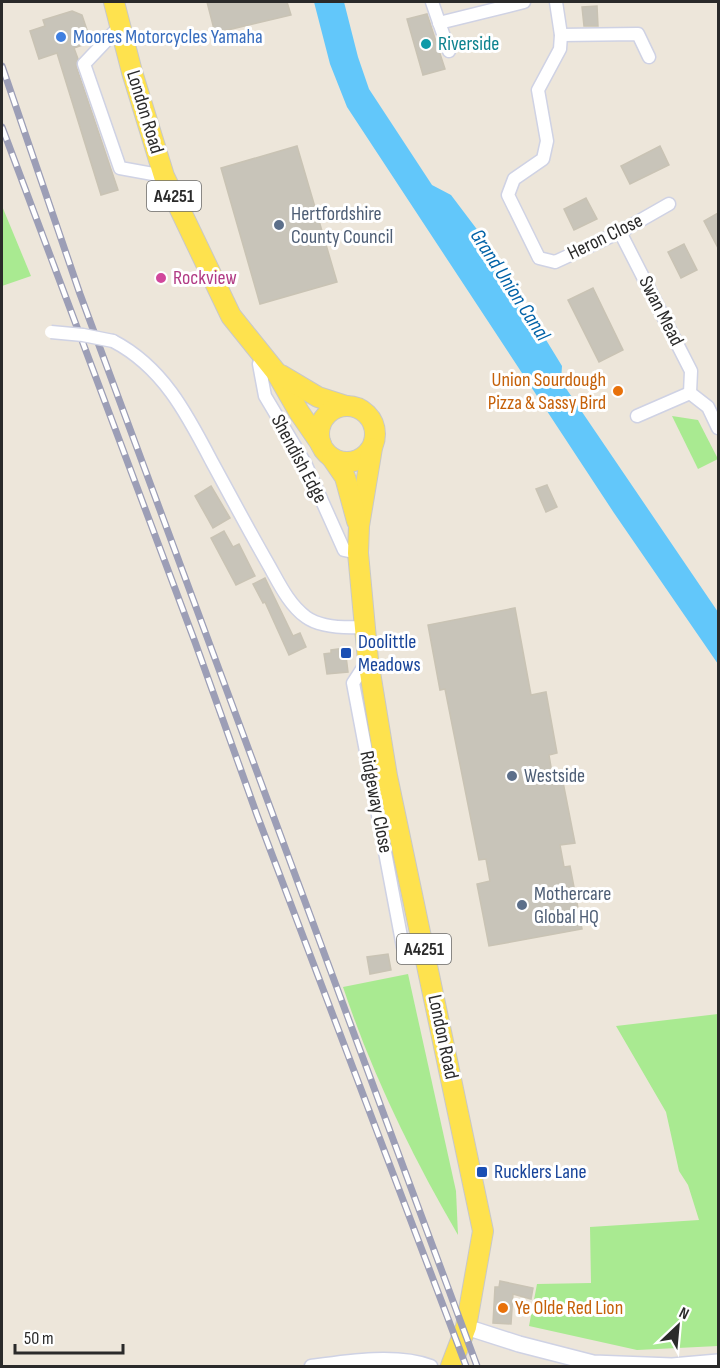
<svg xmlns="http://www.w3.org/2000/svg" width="720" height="1368" font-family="'Sofia Sans Condensed',sans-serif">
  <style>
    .green { fill: #a9ea91 }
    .water { fill: #62c7fa }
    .building { fill: #c8c4b9; stroke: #c9c3b4; stroke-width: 1.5 }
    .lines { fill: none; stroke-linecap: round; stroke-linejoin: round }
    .minor-casing { stroke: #cfd2e4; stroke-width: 15 }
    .tertiary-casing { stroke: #cfd2e4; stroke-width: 18 }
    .primary-casing { stroke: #c8c8c8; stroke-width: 22 }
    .minor { stroke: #fff; stroke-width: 12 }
    .tertiary { stroke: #fff; stroke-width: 15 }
    .primary { stroke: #fee24e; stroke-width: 20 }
    .rail-casing { stroke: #9c9eb6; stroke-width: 7 }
    .rail { stroke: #fff; stroke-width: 4.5; stroke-dasharray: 14; stroke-linecap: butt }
    .minor-bridge-casing { stroke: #cfd2e4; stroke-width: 15; stroke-linecap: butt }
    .minor-bridge { stroke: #fff; stroke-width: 12 }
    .shop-dot { fill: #3f7fe0; stroke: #fff; stroke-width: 2 }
    .culture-dot { fill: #0f9aa8; stroke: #fff; stroke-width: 2 }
    .service-dot { fill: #5c6f8a; stroke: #fff; stroke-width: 2 }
    .hotel-dot { fill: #d1479c; stroke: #fff; stroke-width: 2 }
    .food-dot { fill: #e8710a; stroke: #fff; stroke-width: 2 }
    .transit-dot { fill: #1a4fb4; stroke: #fff; stroke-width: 2 }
    .labels { text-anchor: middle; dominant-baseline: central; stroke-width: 6; stroke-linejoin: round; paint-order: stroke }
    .shield { fill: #fff; stroke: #6a6a6a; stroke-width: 1.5 }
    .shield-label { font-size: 18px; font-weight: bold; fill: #2a2a2a }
    .shop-label { font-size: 20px; fill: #366cbe; stroke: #fff; text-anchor: start }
    .culture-label { font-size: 20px; fill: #0d838f; stroke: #fff; text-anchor: start }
    .street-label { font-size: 20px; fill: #2a2a2a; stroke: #fff }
    .service-label { font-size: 20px; fill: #4e5e75; stroke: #fff; text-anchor: start }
    .hotel-label { font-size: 20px; fill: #b23c85; stroke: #fff; text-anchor: start }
    .food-label { font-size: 20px; fill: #c56008; stroke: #fff; text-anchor: end }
    .transit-label { font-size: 20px; fill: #164399; stroke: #fff; text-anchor: start }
    .water-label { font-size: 21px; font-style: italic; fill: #0062a7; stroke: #fff }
  </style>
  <rect width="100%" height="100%" fill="#ede6da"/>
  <g class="green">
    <polygon points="2,206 31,276 2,286"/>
    <polygon points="672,416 698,420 718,459 698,469"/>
    <path d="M408 974 456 1191 458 1235C412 1156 372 1074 343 987Z"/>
    <polygon points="718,1014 718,1346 637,1350 529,1326 537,1284 591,1283 590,1227 699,1220 688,1185 679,1171 666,1112 616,1026"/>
  </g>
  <polygon class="water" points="314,2 344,2 358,57 369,89 432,185 451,195 485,240 562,366 561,381 718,612 718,664 614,513 347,107 330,64"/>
  <g class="building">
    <polygon points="207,2 287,2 291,15 215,33"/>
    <polygon points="597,6 598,26 584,26 582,7"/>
    <polygon points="72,11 82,15 91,42 74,48 78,59 76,66 118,190 101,195 57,53 39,59 30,31 45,26 43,20"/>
    <polygon points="427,14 445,69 423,75 407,19"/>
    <polygon points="297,146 337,282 260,304 221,168"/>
    <polygon points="660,146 669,165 630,184 621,166"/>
    <polygon points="586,198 597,219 574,230 564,209"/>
    <polygon points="718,213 718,248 704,221"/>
    <polygon points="684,244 697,270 681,278 668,252"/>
    <polygon points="593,288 623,350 599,362 568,300"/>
    <polygon points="547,485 557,507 546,512 536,489"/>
    <polygon points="211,486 230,518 213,528 195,496"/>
    <polygon points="224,531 233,547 239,544 255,576 236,585 211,538"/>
    <polygon points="265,578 293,636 300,633 306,647 289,655 265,602 263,603 253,584"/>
    <polygon points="515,608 531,695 546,692 557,753 549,755 553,779 562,777 575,843 560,845 564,867 570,866 582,929 489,946 477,884 490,881 486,859 479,860 445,689 440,690 428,625"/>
    <polygon points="345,648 348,672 327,674 324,654 331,653 331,650"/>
    <polygon points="388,954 391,970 370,974 367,957"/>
    <polygon points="500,1281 533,1288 531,1299 513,1294 511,1324 493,1323 495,1287 499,1287"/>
  </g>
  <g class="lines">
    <g class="minor-casing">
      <g id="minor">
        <polyline points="432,2 449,51"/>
        <polyline points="556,2 561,35 560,49 538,90 547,141 543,159 514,179 508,195 539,258 555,262 620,232 669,204"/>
        <polyline points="439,23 524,2"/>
        <polyline points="120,26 84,64 120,168 164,176"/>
        <polyline points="561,35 638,34 649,57"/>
        <polyline points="620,232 691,371 690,393 708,407 718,428"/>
        <path d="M113 341C163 367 187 414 212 462 230 495 248 529 267 562 278 581 288 604 306 617 321 628 346 628 364 627"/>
        <polyline points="262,354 259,364 265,396 305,463 344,550 358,553"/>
        <polyline points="637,416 690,393"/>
        <polyline points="368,660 353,683 403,947"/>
        <path d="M311 1366C346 1361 397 1353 431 1366"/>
      </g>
    </g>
    <g class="tertiary-casing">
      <polyline id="tertiary" points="466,1327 519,1344 593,1363 672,1366 718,1362"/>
    </g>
    <g class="primary-casing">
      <g id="primary">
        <polyline points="114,2 132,72 164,176 231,316 276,372 299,412 321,444"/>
        <polyline points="281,375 318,397 346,406"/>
        <circle cx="347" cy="434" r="28"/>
        <polyline points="372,448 359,526 358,553 368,660 387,776 483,1231 466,1327 451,1366"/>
        <polyline points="332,458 345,477 357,521"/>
      </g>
    </g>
    <use href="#minor" class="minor"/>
    <use href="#tertiary" class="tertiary"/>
    <use href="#primary" class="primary"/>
    <g class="rail-casing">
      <g id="rail">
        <polyline points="2,66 80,294 477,1366"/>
        <polyline points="2,127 195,642 257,815 466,1366"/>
      </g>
    </g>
    <use href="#rail" class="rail"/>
    <g class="minor-bridge-casing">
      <polyline id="minor-bridge" points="51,332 83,335 113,341"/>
    </g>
    <use href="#minor-bridge" class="minor-bridge"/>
  </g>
  <circle class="shop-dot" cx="61" cy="37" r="6"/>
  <circle class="culture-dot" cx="426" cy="44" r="6"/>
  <g class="service-dot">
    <circle cx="279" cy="225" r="6"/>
    <circle cx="512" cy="776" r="6"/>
    <circle cx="522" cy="905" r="6"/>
  </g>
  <circle class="hotel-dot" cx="161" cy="278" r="6"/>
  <g class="food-dot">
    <circle cx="618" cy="391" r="6"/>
    <circle cx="503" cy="1308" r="6"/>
  </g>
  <g class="transit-dot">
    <rect x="340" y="647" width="12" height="12" rx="3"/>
    <rect x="476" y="1166" width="12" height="12" rx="3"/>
  </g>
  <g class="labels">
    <g class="shield">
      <rect x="147" y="181" width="54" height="30" rx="4.5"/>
      <rect x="397" y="934" width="54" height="30" rx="4.5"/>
    </g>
    <g class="shield-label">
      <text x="174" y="196">A4251</text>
      <text x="424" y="949">A4251</text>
    </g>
    <g class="shop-label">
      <text x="73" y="37">Moores Motorcycles Yamaha</text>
    </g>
    <g class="culture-label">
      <text x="438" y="44">Riverside</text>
    </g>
    <g class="street-label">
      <text transform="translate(145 112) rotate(73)">London Road</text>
      <text transform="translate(605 237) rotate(-26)">Heron Close</text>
      <text transform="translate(661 311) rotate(63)">Swan Mead</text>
      <text transform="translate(299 459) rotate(62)">Shendish Edge</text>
      <text transform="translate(376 802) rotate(79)">Ridgeway Close</text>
      <text transform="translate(443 1037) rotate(78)">London Road</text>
    </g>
    <g class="service-label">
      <text x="291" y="214">Hertfordshire<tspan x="291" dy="23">County Council</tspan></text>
      <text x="524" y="776">Westside</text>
      <text x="534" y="894">Mothercare<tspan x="534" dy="23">Global HQ</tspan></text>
    </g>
    <g class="hotel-label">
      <text x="173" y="278">Rockview</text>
    </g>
    <g class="food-label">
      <text x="606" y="380">Union Sourdough<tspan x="606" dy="23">Pizza &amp; Sassy Bird</tspan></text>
      <text x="515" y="1308" text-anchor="start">Ye Olde Red Lion</text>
    </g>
    <g class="transit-label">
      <text x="358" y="642">Doolittle<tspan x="358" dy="23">Meadows</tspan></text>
      <text x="494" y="1172">Rucklers Lane</text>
    </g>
    <g class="water-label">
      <text transform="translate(510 285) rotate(57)">Grand Union Canal</text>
    </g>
  </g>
  <rect width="720" height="1368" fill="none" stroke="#2a2a2a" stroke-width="6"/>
  <g transform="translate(678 1326) rotate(26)" stroke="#ffffff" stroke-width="4.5" paint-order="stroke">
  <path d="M0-4.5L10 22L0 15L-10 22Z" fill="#2a2a2a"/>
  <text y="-9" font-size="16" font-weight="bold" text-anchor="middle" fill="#2a2a2a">N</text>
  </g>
  <path d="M15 1344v9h108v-9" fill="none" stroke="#2a2a2a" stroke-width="3"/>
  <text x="24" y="1344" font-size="18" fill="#2a2a2a" stroke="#ffffff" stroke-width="4.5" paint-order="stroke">50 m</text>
</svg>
